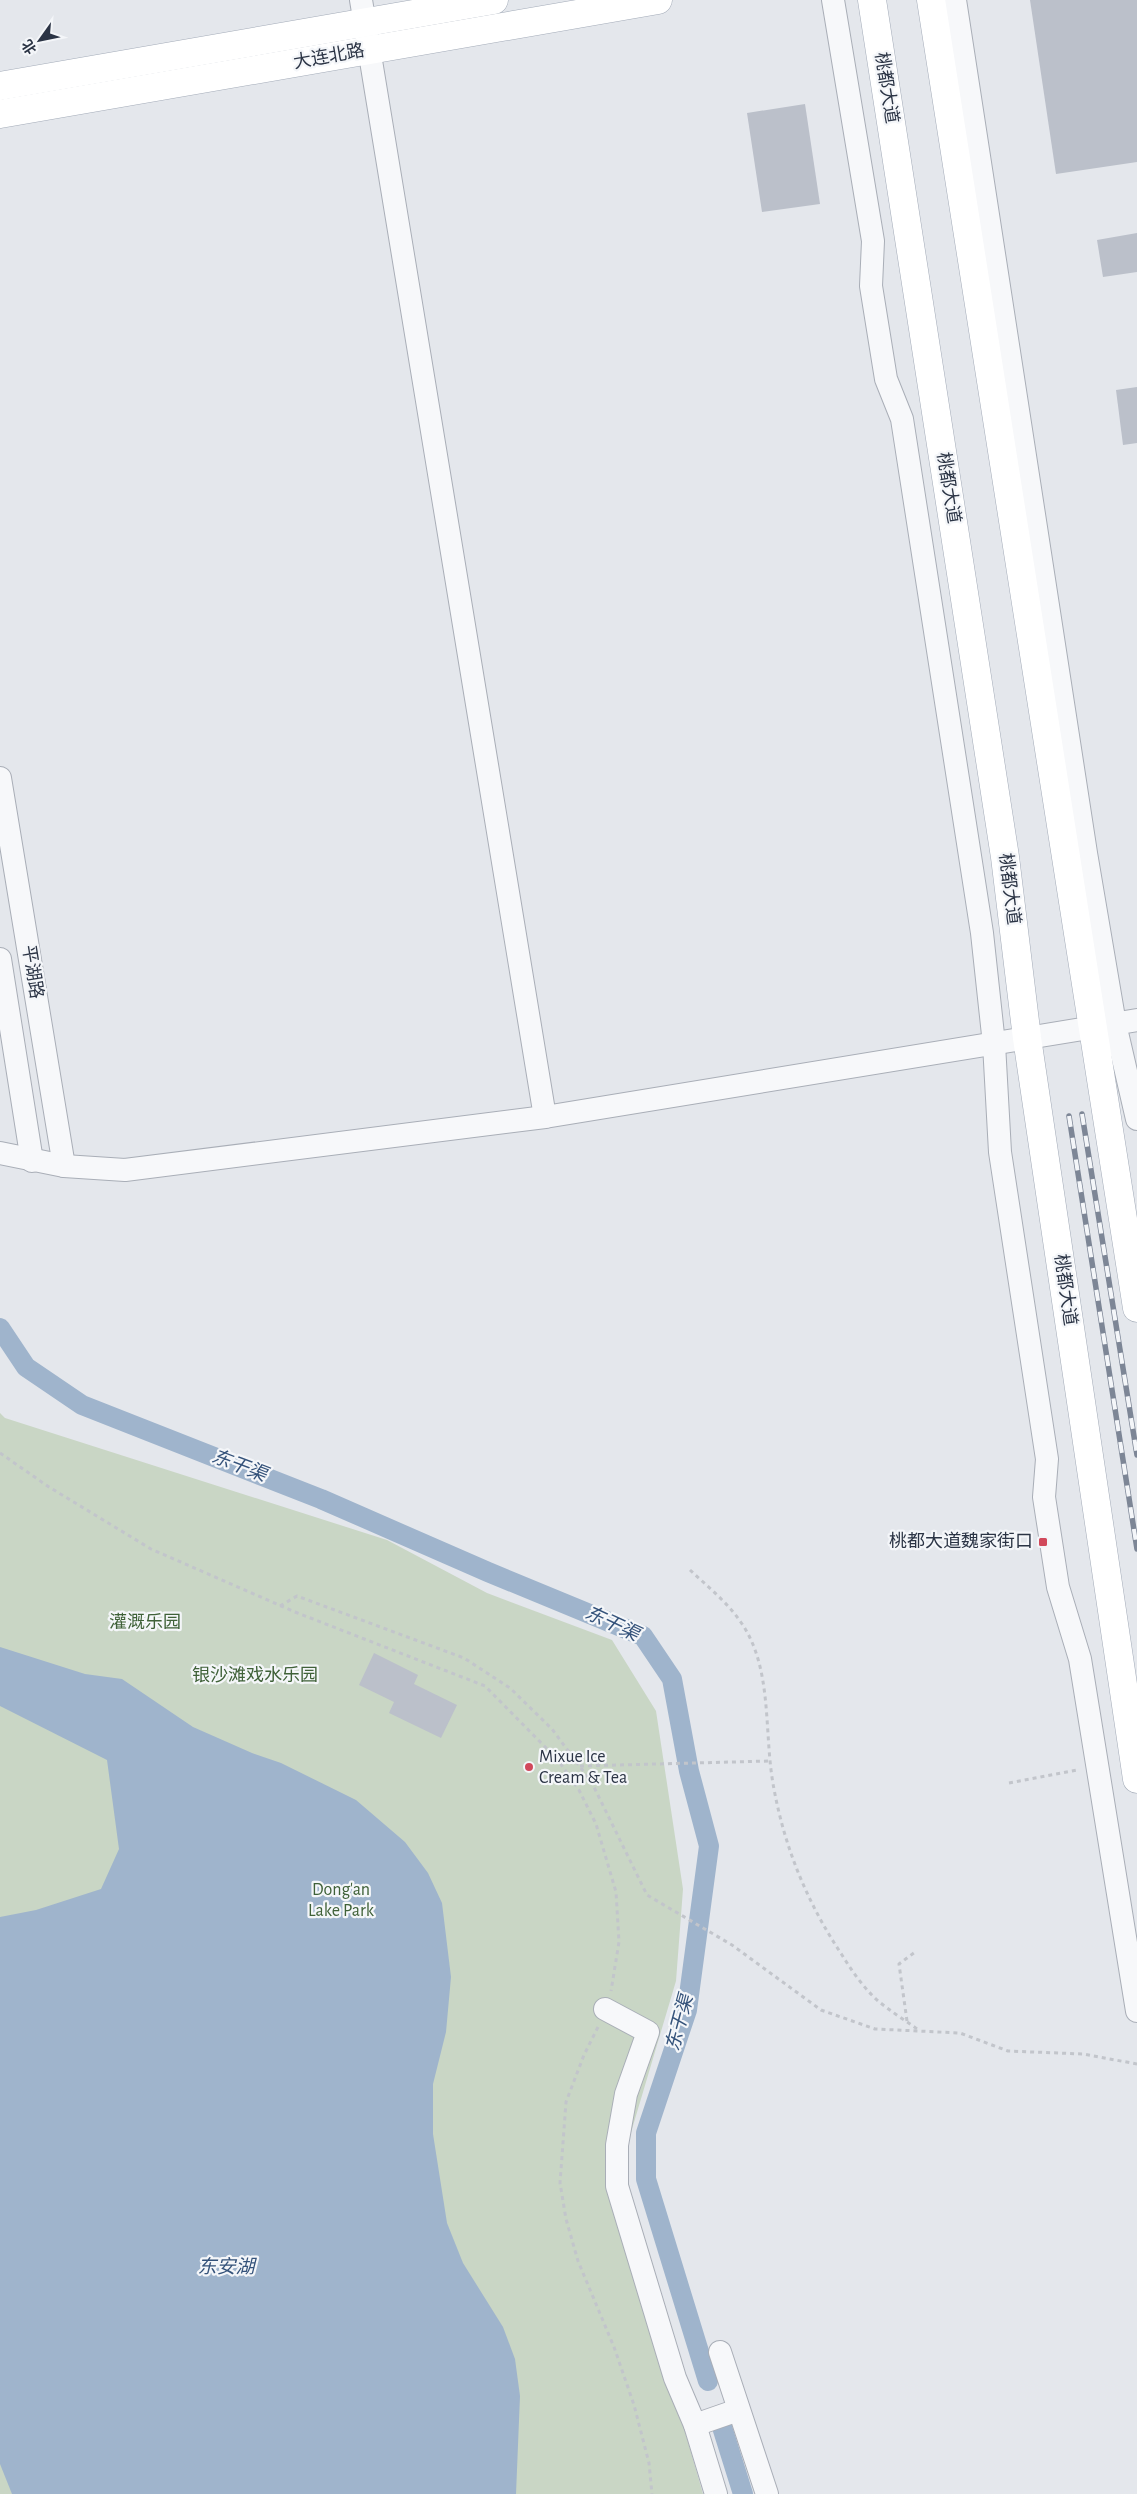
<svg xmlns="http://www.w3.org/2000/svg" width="1137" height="2494" font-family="'Alegreya Sans','Noto Sans SC',sans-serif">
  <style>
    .green { fill: #c9d6c5 }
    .water { fill: #9fb4cc }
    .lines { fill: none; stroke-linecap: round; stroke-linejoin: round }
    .canal { stroke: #9fb4cc; stroke-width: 20 }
    .building { fill: #bbc0ca }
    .minor-casing { stroke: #a9aeb7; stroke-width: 24 }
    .major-casing { stroke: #a3abb8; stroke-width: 29 }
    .path { stroke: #c2c5cb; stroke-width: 3; stroke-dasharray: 4 4; stroke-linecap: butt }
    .minor { stroke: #f7f8fa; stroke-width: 22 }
    .major { stroke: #fff; stroke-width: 28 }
    .rail-casing { stroke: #7d8696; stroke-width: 5.5 }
    .rail { stroke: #f4f6f9; stroke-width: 4; stroke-dasharray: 11; stroke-linecap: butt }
    .poi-dot { fill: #d1495b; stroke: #f4f6f9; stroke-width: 2 }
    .labels { text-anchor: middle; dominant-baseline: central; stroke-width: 4.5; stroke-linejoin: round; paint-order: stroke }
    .street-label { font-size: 18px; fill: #2b3445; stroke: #f4f6f9 }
    .poi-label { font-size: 18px; fill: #2b3445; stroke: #f4f6f9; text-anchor: end }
    .park-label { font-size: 18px; fill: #3f6138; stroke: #f4f6f9 }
    .water-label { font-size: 19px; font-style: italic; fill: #34527a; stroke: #f4f6f9 }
  </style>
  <rect width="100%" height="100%" fill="#e4e7ec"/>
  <polygon class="green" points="0,1413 5,1418 387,1540 487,1593 612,1640 656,1711 683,1889 676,1981 624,2156 651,2313 703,2494 0,2494"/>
  <polygon class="water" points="0,1647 85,1674 122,1679 193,1727 252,1753 281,1763 356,1800 405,1842 428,1873 442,1903 451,1977 446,2032 433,2084 433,2134 447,2223 463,2263 503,2327 515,2359 520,2396 516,2494 12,2494 0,2464 0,1917 36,1910 101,1889 119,1849 107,1760 0,1706"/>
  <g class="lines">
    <g class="canal">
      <polyline points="0,1328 26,1367 82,1405 321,1499 488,1572 643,1636 672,1679 689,1771 709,1846 687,2010 646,2133 646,2179 708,2381"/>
      <polyline points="722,2427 743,2494"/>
    </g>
  </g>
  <g class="building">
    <polygon points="1030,0 1137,0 1137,162 1056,174"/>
    <polygon points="805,104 820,204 762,212 747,113"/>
    <polygon points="1137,233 1137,272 1103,277 1097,240"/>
    <polygon points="1137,387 1137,443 1123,445 1116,390"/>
    <polygon points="374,1653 418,1675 414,1684 457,1705 441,1738 389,1713 394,1702 359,1685"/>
  </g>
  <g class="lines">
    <g class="minor-casing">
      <g id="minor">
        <polyline points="361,0 545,1117"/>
        <polyline points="833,0 873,241 871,286 886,379 902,419 982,933 994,1044 1000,1152 1047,1459 1044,1497 1058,1587 1080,1659 1137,2011"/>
        <polyline points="955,0 1086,853 1115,1024 1137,1119"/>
        <polyline points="0,778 64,1166"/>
        <polyline points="0,959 32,1161"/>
        <polyline points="0,1153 64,1166 125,1170 545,1117 1137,1020"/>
        <polyline points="605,2009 648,2032 626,2094 617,2145 617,2186 675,2378 695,2425 716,2494"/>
        <polyline points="720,2352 767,2494"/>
        <polyline points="695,2425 738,2410"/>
      </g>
    </g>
    <g class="major-casing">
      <g id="major">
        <polyline points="872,0 1005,857 1027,1038 1137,1779"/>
        <polyline points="931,0 1137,1308"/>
        <polyline points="0,86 494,0"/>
        <polyline points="0,114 658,0"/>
      </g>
    </g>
    <g class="path">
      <polyline points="0,1453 49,1487 151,1549 295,1612 485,1686 558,1760 579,1790 596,1824 616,1892 619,1942 611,1991"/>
      <path d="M690 1570C707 1586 726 1601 740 1621 774 1668 763 1734 774 1789 785 1849 808 1904 842 1955 852 1971 863 1987 877 2000 890 2011 906 2021 920 2031"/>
      <polyline points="280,1606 297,1596 464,1658 510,1688 552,1729 592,1783 647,1895 732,1945 821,2010 875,2029 960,2033 1008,2051 1083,2054 1137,2064"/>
      <polyline points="580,1766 770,1761"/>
      <polyline points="1009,1783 1077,1770"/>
      <polyline points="907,2021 899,1964 915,1952"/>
      <polyline points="598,2027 584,2055 566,2102 560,2183 566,2219 578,2261 614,2347 634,2405 649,2463 652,2494"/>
    </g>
    <use href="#minor" class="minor"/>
    <use href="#major" class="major"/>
    <g class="rail-casing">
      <g id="rail">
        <polyline points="1082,1114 1137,1455"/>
        <polyline points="1069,1116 1137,1549"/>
      </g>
    </g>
    <use href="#rail" class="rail"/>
  </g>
  <g class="poi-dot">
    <rect x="1038" y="1537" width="10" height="10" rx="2.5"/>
    <circle cx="529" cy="1767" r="5"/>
  </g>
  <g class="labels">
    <g class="street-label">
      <text transform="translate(329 57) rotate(-10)">大连北路</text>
      <text transform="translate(886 88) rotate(81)">桃都大道</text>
      <text transform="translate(948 488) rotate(81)">桃都大道</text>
      <text transform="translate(1009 889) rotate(83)">桃都大道</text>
      <text transform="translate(32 972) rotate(81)">平湖路</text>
      <text transform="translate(1065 1290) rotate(82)">桃都大道</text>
    </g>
    <g class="poi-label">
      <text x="1033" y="1542">桃都大道魏家街口</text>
      <text x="539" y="1757" text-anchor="start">Mixue Ice<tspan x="539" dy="21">Cream &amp; Tea</tspan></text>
    </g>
    <g class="park-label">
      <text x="145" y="1623">灌溉乐园</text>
      <text x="255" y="1676">银沙滩戏水乐园</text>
      <text x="341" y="1890">Dong'an<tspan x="341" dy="21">Lake Park</tspan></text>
    </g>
    <g class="water-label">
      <text transform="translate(239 1466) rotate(21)">东干渠</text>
      <text transform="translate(612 1624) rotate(25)">东干渠</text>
      <text transform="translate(680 2023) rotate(-75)">东干渠</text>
      <text x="226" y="2267">东安湖</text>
    </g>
  </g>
  <g transform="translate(40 40) rotate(237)" stroke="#f4f6f9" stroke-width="4" paint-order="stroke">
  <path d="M0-4L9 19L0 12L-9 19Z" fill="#2b3445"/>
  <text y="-8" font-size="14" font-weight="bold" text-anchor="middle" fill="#2b3445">北</text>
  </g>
</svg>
